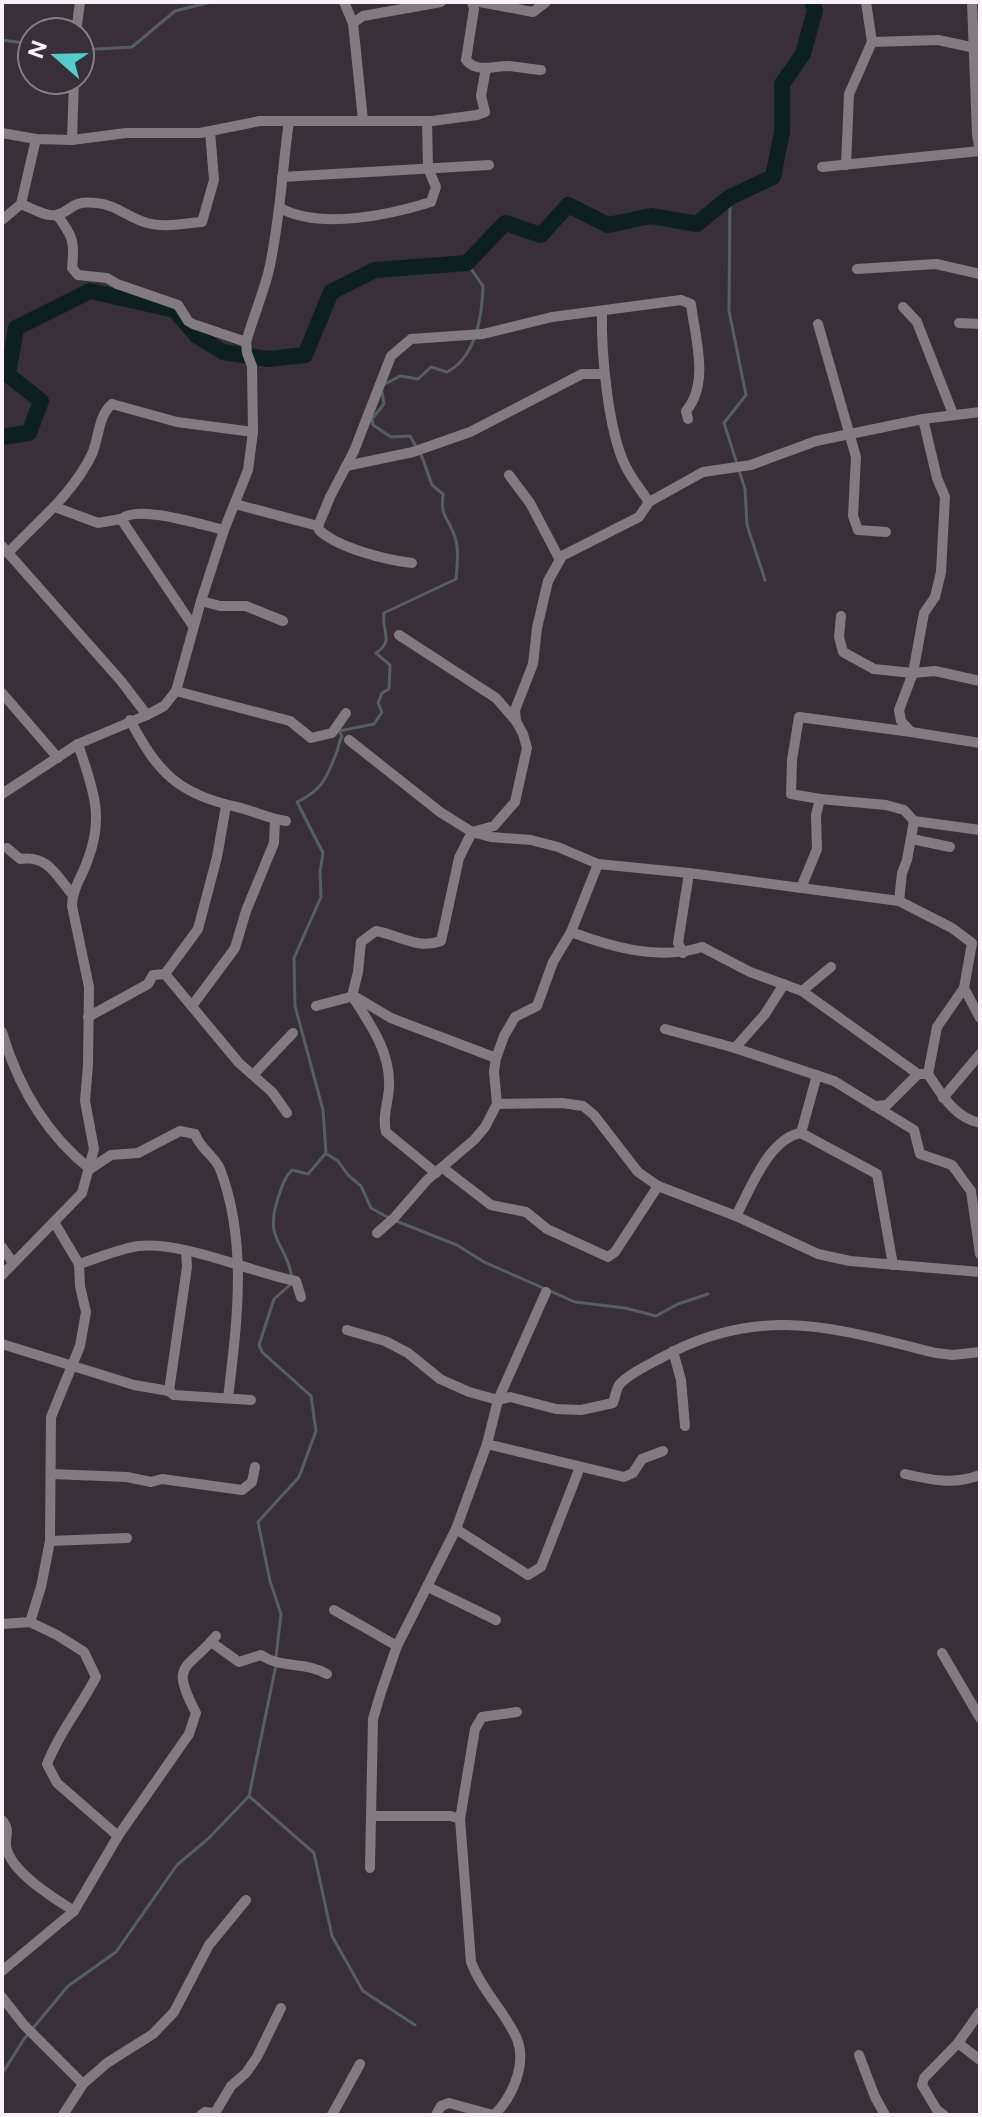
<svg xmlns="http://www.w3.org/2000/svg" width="982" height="2117" font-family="Figtree,sans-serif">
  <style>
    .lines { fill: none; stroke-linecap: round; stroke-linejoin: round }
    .stream { stroke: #545f61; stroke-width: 3 }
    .river { stroke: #0d2020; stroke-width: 16 }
    .minor { stroke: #827c81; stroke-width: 10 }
  </style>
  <rect width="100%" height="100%" fill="#392f39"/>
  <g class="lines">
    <g class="stream">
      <polyline points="2,40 32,44"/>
      <polyline points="80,50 132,47 175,11 211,2"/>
      <polyline points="730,197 729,311 746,395 724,423 745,489 747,525 765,580"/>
      <path d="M385 384 400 376 418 379 431 367 447 372C476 357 482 317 483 286L467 263"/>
      <polyline points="382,392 384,404 372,419 373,425 391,437 410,436 417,448"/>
      <polyline points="327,1154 338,1161 348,1175 361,1186 371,1208 389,1218"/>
      <polyline points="396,1221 457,1245 484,1262 575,1302 625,1308 656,1316 678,1304 708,1294"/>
      <path d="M292 1277C285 1240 264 1241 278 1198 282 1187 284 1178 292 1170L308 1174 326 1153 323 1110 295 1006 294 958 321 897 320 872 323 853 297 802C322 790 326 779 336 754 339 748 338 743 342 736L339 731 374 724 382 712 378 703 382 693 389 689 390 665 376 653C395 640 381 632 384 613L456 579C457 565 460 546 453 532 445 512 441 518 443 494L432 485 421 454"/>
      <polyline points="276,1657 281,1614 270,1581 258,1522 299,1477 316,1431 311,1396 262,1352 259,1345 274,1299 291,1284"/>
      <polyline points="249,1796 314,1853 332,1936 363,1991 415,2025"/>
      <polyline points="2,2074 24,2039 68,1986 116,1952 177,1865 209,1838 249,1796 276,1665"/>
    </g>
    <polyline class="river" points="2,437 29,433 41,401 8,375 16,328 90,291 175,310 197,336 223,352 268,359 305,355 331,292 375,270 467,263 505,223 541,235 568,205 608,225 651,216 697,224 730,197 773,177 782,132 782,84 803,54 815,10 812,2"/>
    <g class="minor">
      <polyline points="344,2 353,23 363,120"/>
      <path d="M472 2 474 9 466 60C477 73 493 66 508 66 519 67 530 69 541 70"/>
      <polyline points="480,2 533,12 546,2"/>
      <polyline points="866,2 872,42"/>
      <polyline points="972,2 977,134 980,152"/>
      <polyline points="353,23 363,16 441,2"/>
      <polyline points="76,32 80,2"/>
      <polyline points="2,133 36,139 72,140 126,133 200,133 260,121 432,121 477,115 485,112 481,96 486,68"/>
      <polyline points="72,140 74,80"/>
      <polyline points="846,165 849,94 872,42 938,40 980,49"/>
      <polyline points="822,167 980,151"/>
      <polyline points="282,177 489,165"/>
      <path d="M21 204C31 208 45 217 56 215 74 211 69 200 96 203 116 204 128 218 147 223 165 228 184 223 202 222L214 180 210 131"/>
      <path d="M280 208C321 230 389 215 431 202L436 187 428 168 427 121"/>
      <path d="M57 215C73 236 75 242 72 268L78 275 107 278 117 284 178 305 188 321 193 324 246 342"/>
      <polyline points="2,220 21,204 36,139"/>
      <polyline points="857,269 936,264 980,274"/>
      <polyline points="903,307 917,322 953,414"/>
      <path d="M602 312C601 352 608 430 625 465 631 478 641 490 649 502"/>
      <polyline points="959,323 980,324"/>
      <polyline points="818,324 856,457 853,516 858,530 886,532"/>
      <polyline points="923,419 937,478 945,497 941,572 935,597 924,613 913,673 899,710 901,721 911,732 980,743"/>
      <polyline points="346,466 413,452 470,432 582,374 604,374"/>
      <polyline points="509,475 530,503 560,560"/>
      <path d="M235 504 318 526 319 530C338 548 386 560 412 563"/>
      <polyline points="55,507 98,523 121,519 193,626"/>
      <path d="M121 519C138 504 202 525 224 530"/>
      <path d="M318 526 330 497 354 451 391 356 411 339 483 334 552 317 681 300 691 304C695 338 710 383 686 411L688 419"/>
      <path d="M2 546 121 681 147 715 78 744C92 787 105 815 88 859 83 875 72 889 72 906L89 987 88 1065 85 1101 94 1149 82 1193 2 1275"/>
      <path d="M8 553C38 521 73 494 92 454 99 438 98 416 112 404L177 422 253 432"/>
      <polyline points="201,601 220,606 246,606 283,621"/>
      <polyline points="841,616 839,637 843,652 874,669 913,673 935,671 980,681"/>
      <polyline points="399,635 496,698 516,721"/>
      <polyline points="176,691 290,721 311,738 332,733 346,713"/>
      <polyline points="2,693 58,758"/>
      <path d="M147 715 164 706 176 691 201 601 224 530 248 470 253 432 252 366 247 353 246 342C253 318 263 294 269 270 280 221 282 171 289 121"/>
      <path d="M130 720C158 773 178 794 237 807 254 811 269 819 286 821"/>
      <polyline points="349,740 440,812 472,832 491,837 531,840 558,847 598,864 689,873 899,901 952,928 972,943 964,988 937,1027 928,1074"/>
      <polyline points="2,794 78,744"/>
      <polyline points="820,799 886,805 904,810 914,821 980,830"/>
      <polyline points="912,839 950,847"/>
      <path d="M7 848 20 859C48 855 56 875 72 894"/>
      <polyline points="801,888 817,849 816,815 820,799 791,794 792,760 799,717 911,732"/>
      <polyline points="899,901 902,873 907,860 914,821"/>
      <path d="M571 932C612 947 659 961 702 947L750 972 802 991 918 1074H928C942 1095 954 1117 980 1123"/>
      <polyline points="683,953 678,943 689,873"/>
      <polyline points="165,974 198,929 217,857 226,806"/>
      <polyline points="964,988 980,1018"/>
      <polyline points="802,991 831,967"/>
      <polyline points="192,1006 235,948 246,911 274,843 275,820"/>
      <polyline points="316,1006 354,996 391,1018 496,1058"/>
      <polyline points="88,1017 148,984 153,975 165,974 239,1063 272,1092 287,1113"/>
      <polyline points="665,1029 735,1048 834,1081 914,1130 920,1154 952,1165 971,1191 980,1254"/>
      <path d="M2 1032C18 1086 46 1134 90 1169L111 1155 138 1153 180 1131 195 1134C200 1149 215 1156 220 1169 248 1242 237 1323 228 1398"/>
      <polyline points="735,1048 765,1014 784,984"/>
      <polyline points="253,1075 293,1033"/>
      <polyline points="943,1098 980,1054"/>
      <polyline points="497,1104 562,1103 583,1106 594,1115 638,1172 658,1186 736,1216 818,1254 850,1261 980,1272"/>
      <polyline points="874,1106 887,1105 918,1074"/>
      <polyline points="801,1133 877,1174 893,1265"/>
      <polyline points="443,1168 491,1205 526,1212 547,1229 608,1257 615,1252 658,1186"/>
      <path d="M436 1173 386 1132C382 1118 388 1103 389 1088 391 1053 371 1025 352 996L358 972 361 942 376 931C399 935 418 950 441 941L459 858 472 832 494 826 515 802 527 748 523 734 516 721 515 710 533 664 537 628 548 581 562 556 639 517 649 502 703 472 751 465 816 441 923 419 980 412"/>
      <path d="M736 1216C750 1190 769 1138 801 1133L817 1075"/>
      <polyline points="377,1233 394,1218 427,1180 474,1140 485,1127 497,1104 494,1072 496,1058 504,1036 515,1017 537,1006 553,962 571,932 598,864"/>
      <polyline points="2,1247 13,1263"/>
      <path d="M79 1264C98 1258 119 1249 138 1246 183 1241 250 1272 296 1281L301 1297"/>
      <path d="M347 1330 385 1341 408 1353 440 1379 469 1392 498 1400 510 1397 556 1409 581 1410 613 1403C615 1398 616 1390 619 1385 628 1374 648 1365 661 1358 759 1303 834 1328 936 1353L953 1355 980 1352"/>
      <polyline points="2,1344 134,1385 169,1391 174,1395 251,1400"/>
      <polyline points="673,1351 681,1380 685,1426"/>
      <polyline points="169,1391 187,1267 186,1251"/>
      <polyline points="487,1444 624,1477 633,1473 642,1459 663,1451"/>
      <polyline points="51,1474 127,1477 151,1482 162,1479 242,1490 252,1482 255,1467"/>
      <path d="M905 1474C931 1480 954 1485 980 1475"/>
      <polyline points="456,1529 528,1575 541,1567 580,1467"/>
      <polyline points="50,1541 127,1538"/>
      <polyline points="428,1587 496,1620"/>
      <polyline points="334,1610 397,1646"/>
      <polyline points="30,1622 41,1587 50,1541 51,1417 80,1346 86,1312 80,1286 79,1264 54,1222"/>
      <path d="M2 1624 30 1622 57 1635 84 1652 96 1677C80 1708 60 1731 47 1764L57 1783 118 1836"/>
      <path d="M211 1642 239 1662 261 1655C281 1669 304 1661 327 1674"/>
      <polyline points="942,1653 980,1718"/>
      <path d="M371 1816H451L460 1819 471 1962C482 1991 506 2013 517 2039 527 2064 512 2098 494 2115"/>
      <polyline points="460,1819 475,1729 482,1717 517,1712"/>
      <path d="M2 1820C12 1831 3 1838 7 1850 14 1874 54 1898 74 1911"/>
      <polyline points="370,1868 373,1719 381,1692 397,1646 456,1529 487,1444 498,1400 546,1292"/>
      <path d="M2 1971 74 1911 118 1836 189 1734 196 1713C169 1662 187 1671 216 1636"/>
      <polyline points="2,1997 24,2025 83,2084 63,2115"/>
      <polyline points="958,2043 980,2060"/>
      <polyline points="859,2055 875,2097 885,2115"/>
      <polyline points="83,2084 107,2063 153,2034 174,2012 209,1945 246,1900"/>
      <polyline points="201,2115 205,2112 215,2113 231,2086 246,2073 257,2057 281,2008"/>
      <polyline points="332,2115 360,2064"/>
      <polyline points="436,2115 441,2106 449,2103 493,2115"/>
      <polyline points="944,2115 937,2110 922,2085 924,2078 958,2043 980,2012"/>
    </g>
  </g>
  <rect width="982" height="2117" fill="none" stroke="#f9f2f8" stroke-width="8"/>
  <g transform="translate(56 56) rotate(290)"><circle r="38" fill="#392f39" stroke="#867d85" stroke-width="2"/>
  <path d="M0-6L14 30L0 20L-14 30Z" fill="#52cdce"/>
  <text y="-12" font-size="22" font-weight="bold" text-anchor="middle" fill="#f9f2f8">N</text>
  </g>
</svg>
